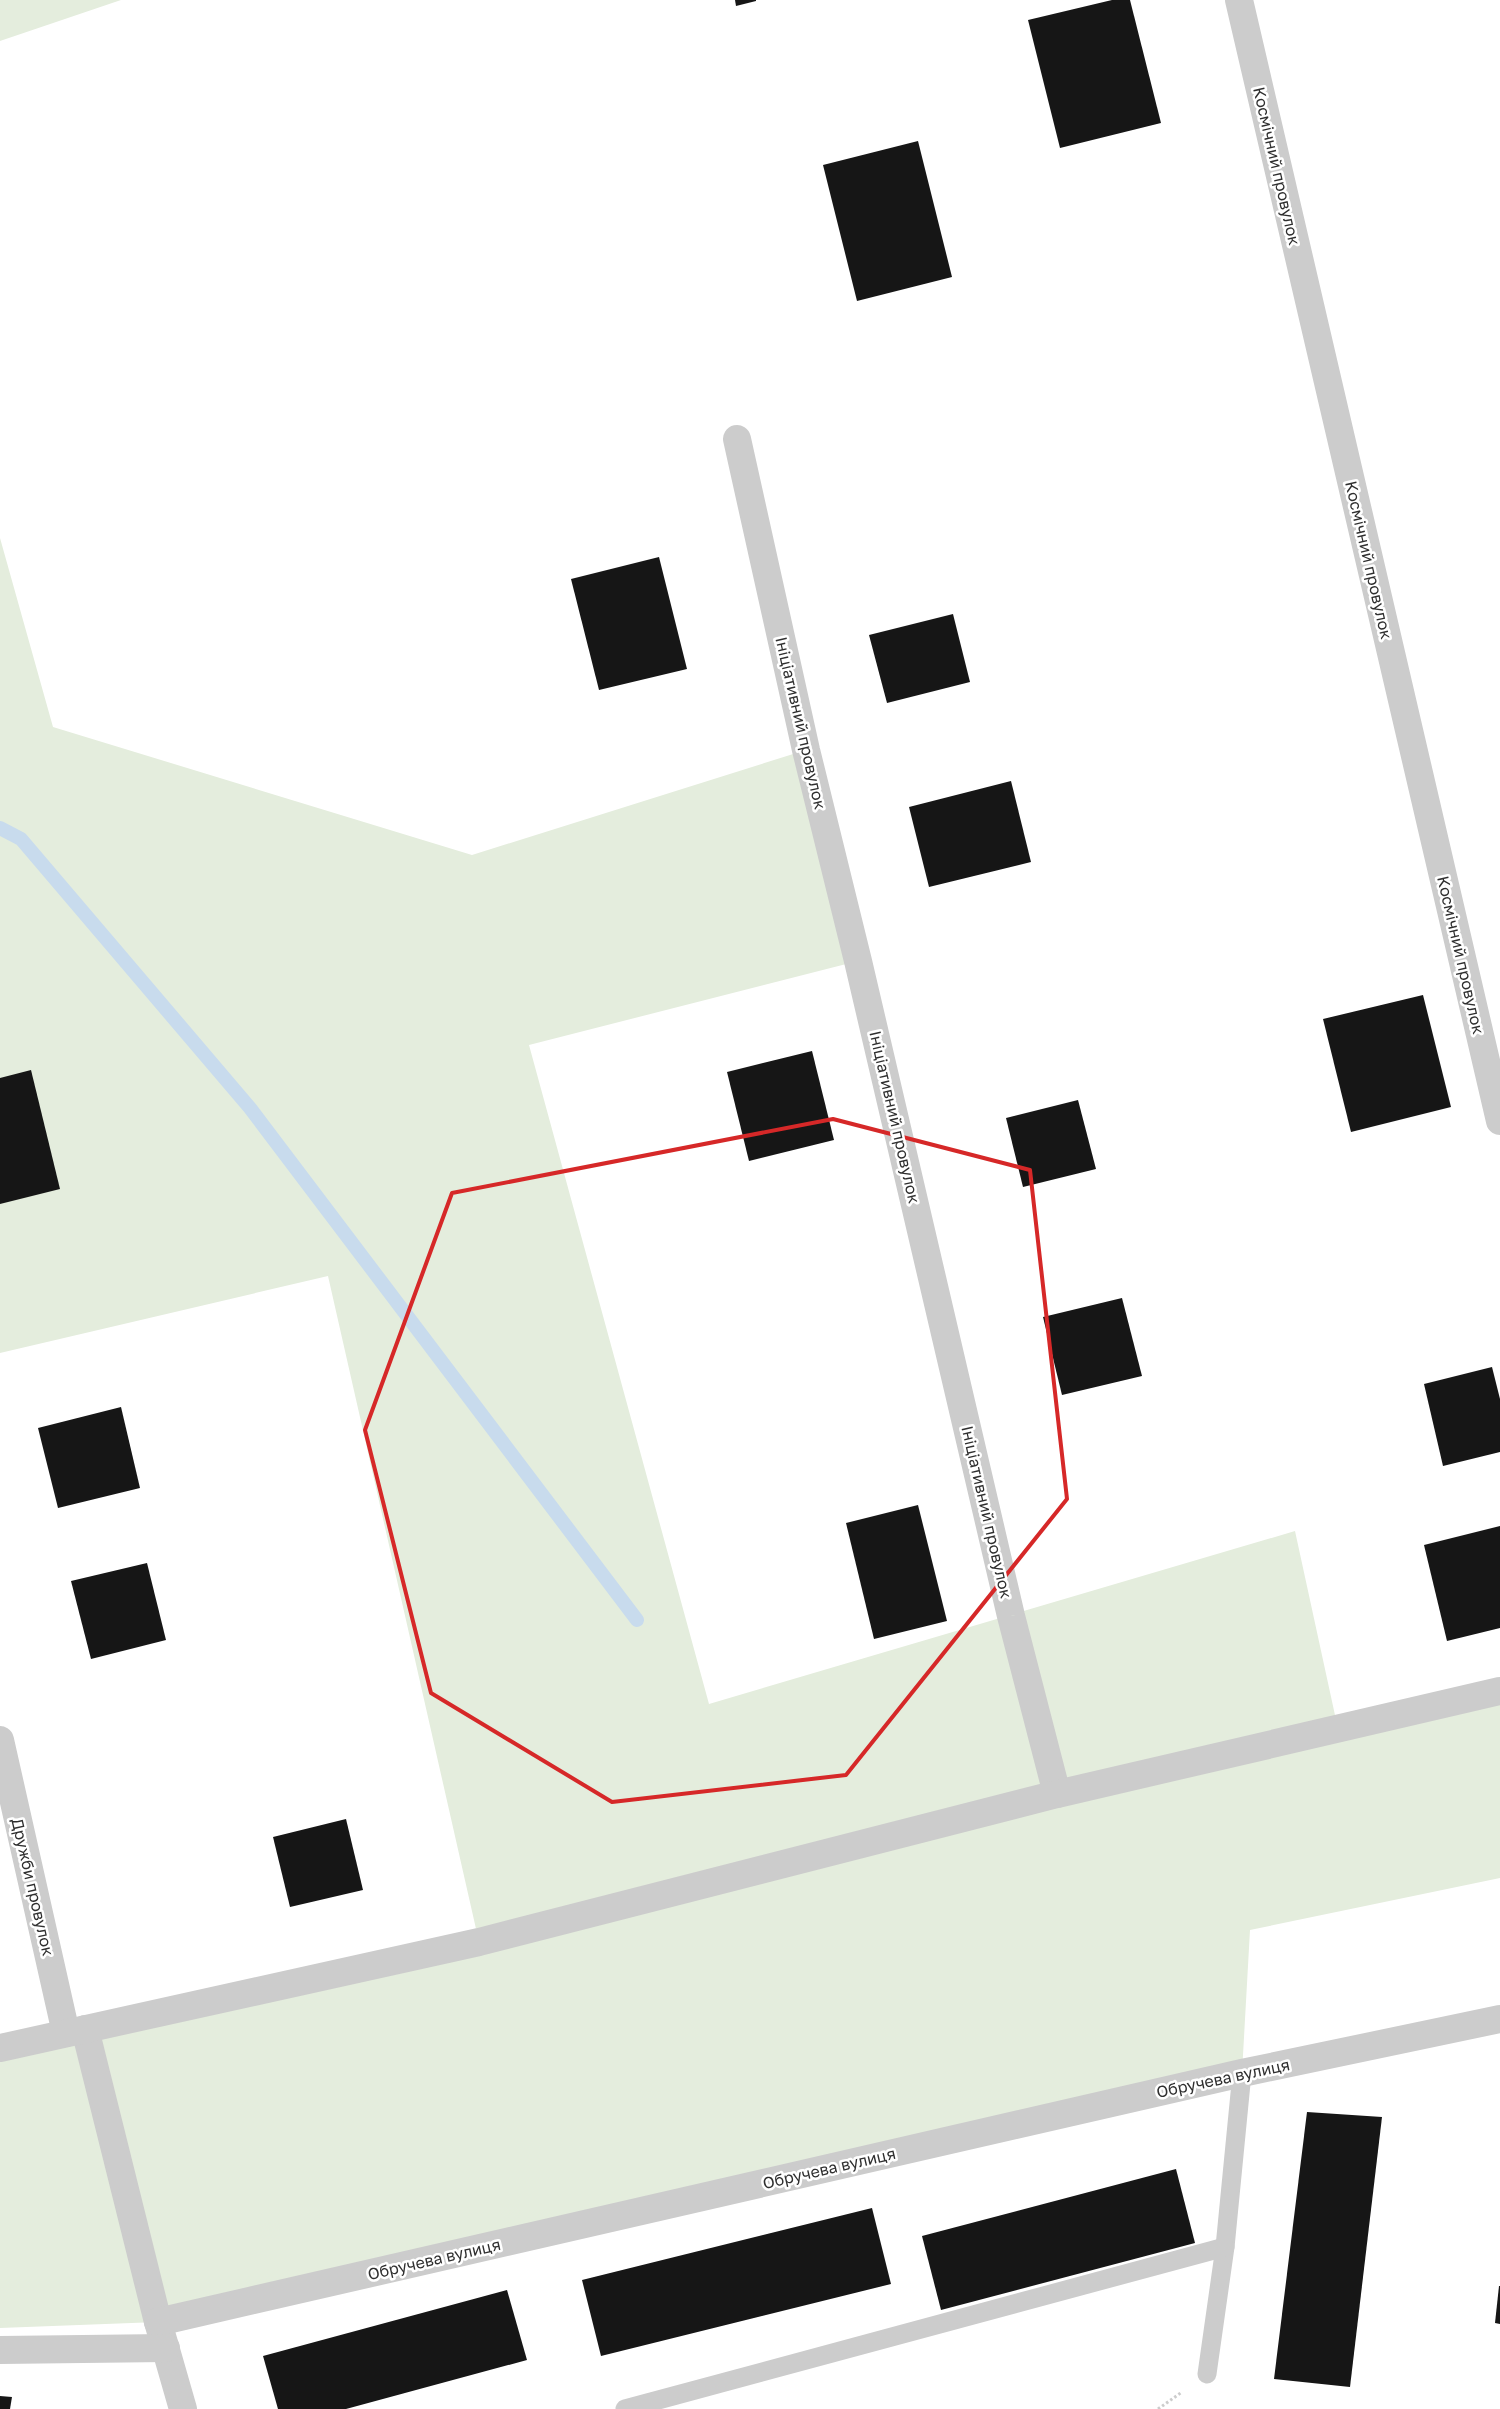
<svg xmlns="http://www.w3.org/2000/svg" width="1500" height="2409" font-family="'Golos Text',sans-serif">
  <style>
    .green { fill: #e4eddd }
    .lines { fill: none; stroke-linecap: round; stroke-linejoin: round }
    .stream { stroke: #c8dbed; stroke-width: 14 }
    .building { fill: #161616 }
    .path { stroke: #ccc; stroke-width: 3; stroke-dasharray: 2.5 2.5; stroke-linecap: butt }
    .lane { stroke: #ccc; stroke-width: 19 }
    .street { stroke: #ccc; stroke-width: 28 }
    .marked { fill: none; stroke: #d62828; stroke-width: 4; stroke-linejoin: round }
    .labels { text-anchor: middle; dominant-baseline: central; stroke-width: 5; stroke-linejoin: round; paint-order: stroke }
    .street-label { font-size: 16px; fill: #2f2f2f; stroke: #fff }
  </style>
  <rect width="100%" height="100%" fill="#fff"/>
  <g class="green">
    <polygon points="0,0 121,0 0,41"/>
    <polygon points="0,538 53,727 472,855 806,750 858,961 529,1045 709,1704 1295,1531 1338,1729 1500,1691 1500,1878 1250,1930 1242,2073 158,2322 0,2328 0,2048 479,1942 328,1276 0,1353"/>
  </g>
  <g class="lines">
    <polyline class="stream" points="0,828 21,839 250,1108 637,1620"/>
  </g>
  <g class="building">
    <polygon points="735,0 756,0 756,1 736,6"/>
    <polygon points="1112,0 1130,0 1161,123 1060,148 1028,20"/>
    <polygon points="918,141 952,277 857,301 823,165"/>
    <polygon points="659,557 687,669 599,690 571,579"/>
    <polygon points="953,614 970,682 887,703 869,635"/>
    <polygon points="1011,781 1031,862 929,887 909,807"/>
    <polygon points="1423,995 1451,1107 1351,1132 1323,1019"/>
    <polygon points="812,1051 834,1140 749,1161 727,1072"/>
    <polygon points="31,1070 60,1189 0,1204 0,1078"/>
    <polygon points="1078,1100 1096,1169 1023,1187 1006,1118"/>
    <polygon points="1122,1298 1142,1376 1062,1395 1043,1317"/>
    <polygon points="1492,1367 1500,1399 1500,1452 1443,1466 1424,1384"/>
    <polygon points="121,1407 140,1488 58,1508 38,1428"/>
    <polygon points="918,1505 947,1621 874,1639 846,1523"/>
    <polygon points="1500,1526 1500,1628 1447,1641 1424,1545"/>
    <polygon points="147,1563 166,1640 91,1659 71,1581"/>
    <polygon points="346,1819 363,1890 290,1907 273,1837"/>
    <polygon points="1307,2112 1382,2117 1350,2387 1274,2379"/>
    <polygon points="1176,2169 1195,2243 941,2310 922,2236"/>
    <polygon points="872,2208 891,2284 601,2356 582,2280"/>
    <polygon points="1499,2286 1500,2286 1500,2324 1495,2323"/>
    <polygon points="507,2290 527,2360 346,2409 278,2409 263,2356"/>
    <polygon points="0,2396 12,2397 10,2409 0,2409"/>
  </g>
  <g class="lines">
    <polyline class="path" points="1158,2409 1182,2392"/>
    <g class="lane">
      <polyline points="1207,2374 1225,2247 1242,2073"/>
      <polyline points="625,2409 1225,2247"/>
    </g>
    <g class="street">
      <polyline points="1239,0 1500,1121"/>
      <polyline points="737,439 806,750 858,961 1011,1616 1057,1794"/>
      <polyline points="0,1740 66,2033"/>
      <polyline points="85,2029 158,2322 183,2409"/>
      <polyline points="0,2048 479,1942 1057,1794 1500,1691"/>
      <polyline points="158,2322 1242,2073 1500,2019"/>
      <polyline points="0,2350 166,2348"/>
    </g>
  </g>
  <path class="marked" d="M833 1119 1030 1170 1067 1499 846 1775 612 1802 431 1693 365 1430 452 1193Z"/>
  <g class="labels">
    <g class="street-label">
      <text transform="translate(1277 166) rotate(77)">Космічний провулок</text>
      <text transform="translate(1369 560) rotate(77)">Космічний провулок</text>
      <text transform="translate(801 723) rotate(77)">Ініціативний провулок</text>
      <text transform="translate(1461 955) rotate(77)">Космічний провулок</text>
      <text transform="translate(895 1117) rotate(77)">Ініціативний провулок</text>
      <text transform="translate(987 1512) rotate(77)">Ініціативний провулок</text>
      <text transform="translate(33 1887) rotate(77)">Дружби провулок</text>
      <text transform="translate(1223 2078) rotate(-12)">Обручева вулиця</text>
      <text transform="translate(829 2168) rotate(-13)">Обручева вулиця</text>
      <text transform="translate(434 2259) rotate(-13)">Обручева вулиця</text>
    </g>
  </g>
</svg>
